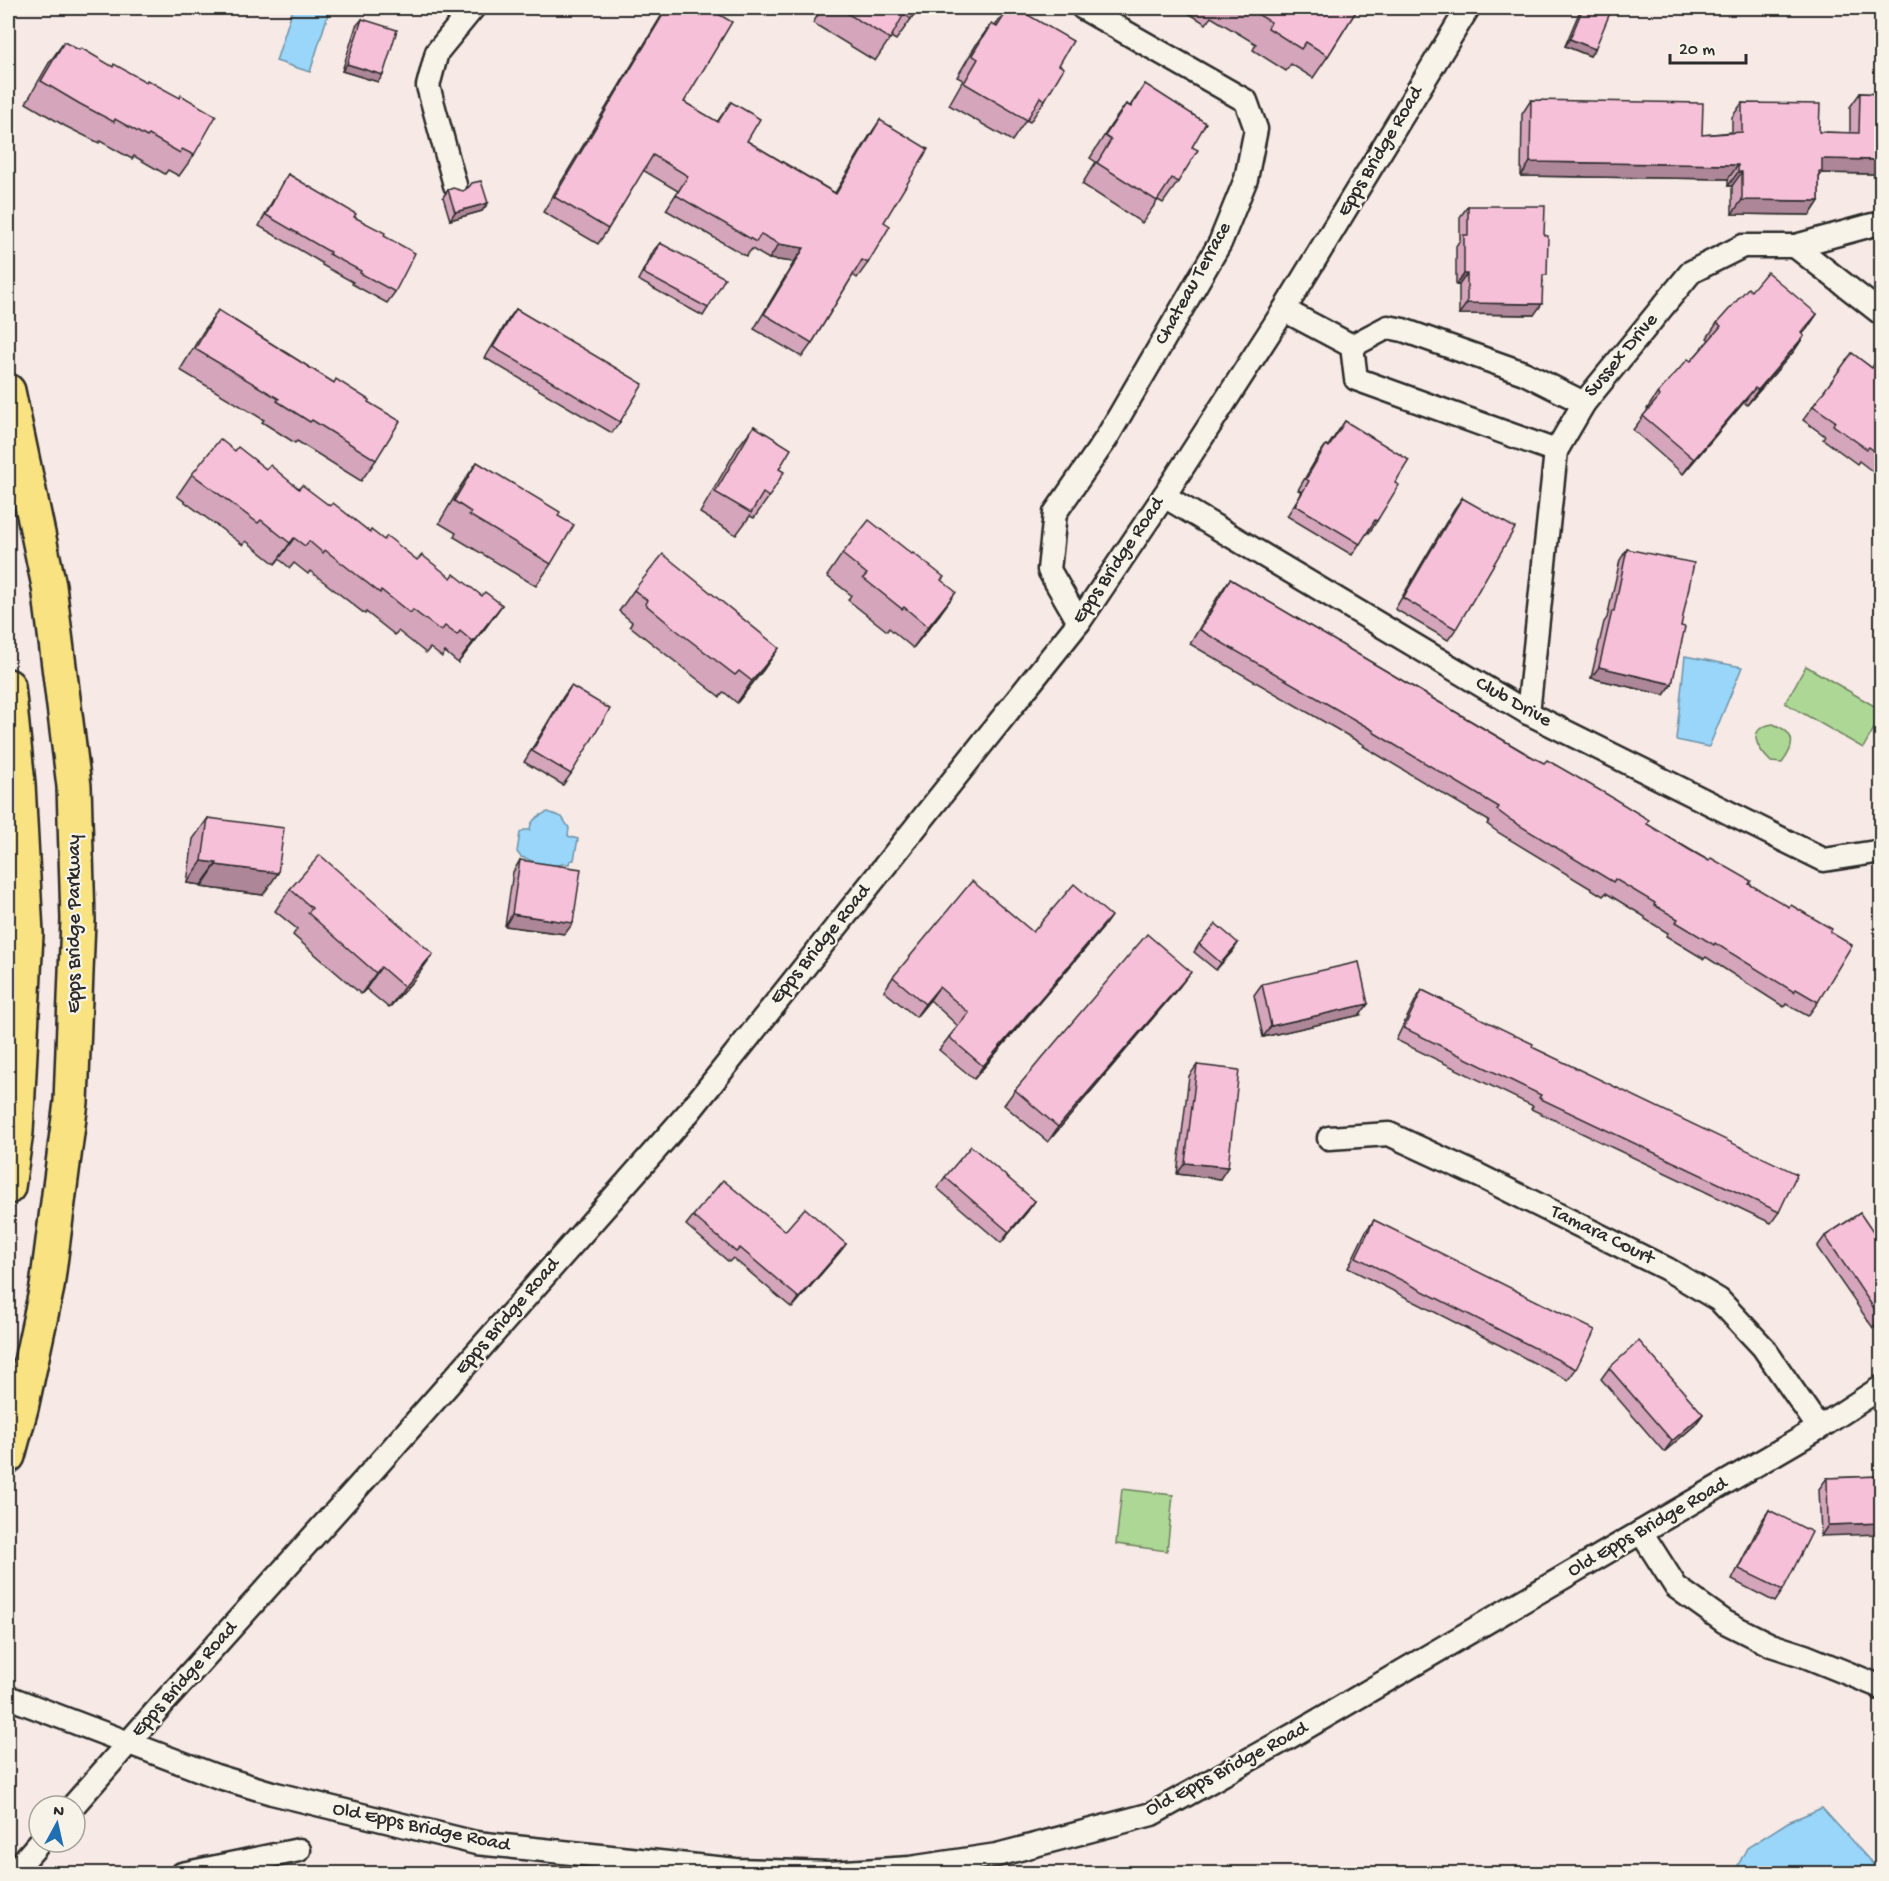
<svg xmlns="http://www.w3.org/2000/svg" width="1889" height="1881" font-family="'Gochi Hand',sans-serif">
  <style>
    .green { fill: #add794; stroke: #6c8160; stroke-width: 1.5 }
    .water { fill: #99d6fa; stroke: #6d92a7; stroke-width: 1.5 }
    .lines { fill: none; stroke-linecap: round; stroke-linejoin: round }
    .street-casing { stroke: #2b2b2b; stroke-width: 27 }
    .primary-casing { stroke: #2b2b2b; stroke-width: 38 }
    .street { stroke: #f7f3e8; stroke-width: 22 }
    .primary { stroke: #f8e281; stroke-width: 33 }
    .wall { fill: #d4a5bb; stroke: #2b2b2b; stroke-width: 1.5 }
    .shaded-wall { fill: #ad8698; stroke: #2b2b2b; stroke-width: 1.5 }
    .building { fill: #f7c0d9; stroke: #2b2b2b; stroke-width: 1.5 }
    .labels { text-anchor: middle; dominant-baseline: central; stroke-width: 4.5; stroke-linejoin: round; paint-order: stroke }
    .street-label { font-size: 20px; fill: #2b2b2b; stroke: #f7f3e8 }
  </style>
  <rect width="100%" height="100%" fill="#f7e9e5"/>
  <filter id="ink" filterUnits="userSpaceOnUse"><feTurbulence type="fractalNoise" baseFrequency=".0167" numOctaves="2"/><feDisplacementMap in="SourceGraphic" scale="12" xChannelSelector="R" yChannelSelector="G"/><feConvolveMatrix kernelMatrix="1 2 1 2 8 2 1 2 1" color-interpolation-filters="sRGB"/></filter>
  <g filter="url(#ink)">
    <g class="green">
      <polygon points="1806,666 1881,710 1881,716 1863,748 1785,703"/>
      <path d="M1773 724C1797 733 1795 746 1782 763L1771 762C1758 749 1744 729 1773 724Z"/>
      <polygon points="1122,1489 1173,1495 1167,1551 1116,1544"/>
    </g>
    <g class="water">
      <polygon points="293,8 330,8 310,72 276,61"/>
      <polygon points="1685,656 1742,667 1709,747 1676,740"/>
      <path d="M548 812 562 817 569 828 568 836 578 839 574 860 570 861 569 864C562 863 560 865 554 866 542 867 532 860 521 857L517 852 520 833 524 830H530C530 820 539 815 548 812Z"/>
      <polygon points="1822,1808 1881,1873 1734,1873 1747,1848 1788,1822"/>
    </g>
    <g class="lines">
      <g class="street-casing">
        <g id="street">
          <polyline points="455,185 428,86 437,52 473,8"/>
          <polyline points="1795,246 1882,314"/>
          <polyline points="1284,310 1352,346"/>
          <polyline points="1556,451 1356,379 1352,346 1388,327 1403,330 1524,373 1584,403"/>
          <polyline points="1164,496 1528,713 1824,860 1882,851"/>
          <polyline points="1079,622 1049,570 1055,513 1106,439 1220,243 1246,179 1256,129 1246,101 1083,8"/>
          <polyline points="1528,713 1556,451 1584,403 1691,272 1743,246 1795,246 1872,225 1882,225"/>
          <polyline points="1329,1138 1389,1134 1480,1176 1667,1269 1719,1300 1763,1347 1819,1428"/>
          <polyline points="1641,1532 1676,1587 1725,1622 1771,1645 1805,1656 1879,1686 1882,1689"/>
          <polyline points="8,1697 216,1776 272,1793 476,1843 736,1870 829,1873 910,1868 997,1855 1152,1814 1295,1734 1641,1532 1819,1428 1882,1387"/>
          <polyline points="73,1806 158,1709 374,1469 689,1112 1079,622 1164,496 1284,310 1468,8"/>
          <polyline points="12,1874 40,1842"/>
          <polyline points="182,1874 299,1850"/>
        </g>
      </g>
      <g class="primary-casing">
        <g id="primary">
          <polyline points="8,391 49,586 74,786 78,920 71,1102 47,1287 21,1408 8,1456"/>
          <polyline points="8,686 18,784 26,934 16,1132 8,1187"/>
        </g>
      </g>
      <use href="#street" class="street"/>
      <use href="#primary" class="primary"/>
    </g>
    <g class="wall">
      <polygon points="666,8 708,8 684,102 717,122 731,102 747,141 835,193 870,135 880,120 884,222 868,263 857,278 853,275 812,343 802,357 754,329 794,262 769,259 752,249 746,256 666,210 678,191 643,170 608,229 598,244 543,212"/>
      <polygon points="822,8 917,8 911,19 896,40 891,37 875,61 813,23"/>
      <polygon points="1008,8 1059,65 1045,100 1030,122 1026,120 1012,141 949,105 963,80 957,77 976,45 991,24 995,26"/>
      <polygon points="1180,8 1358,8 1328,56 1313,78 1291,64 1286,71 1253,50 1256,44 1211,17 1206,24"/>
      <polygon points="1581,8 1612,8 1590,56 1565,46"/>
      <polygon points="362,19 378,82 342,71 356,26"/>
      <polygon points="64,42 194,155 179,176 168,170 165,174 134,156 132,159 100,141 99,143 65,126 26,103 49,63"/>
      <polygon points="1145,84 1192,147 1178,182 1163,203 1158,200 1142,223 1082,184 1096,162 1090,158 1111,125 1126,104 1130,106"/>
      <polygon points="1860,93 1881,94 1881,177 1874,176 1874,174 1822,173 1819,176 1819,201 1810,215 1732,214 1732,186 1728,186 1728,179 1521,176 1522,114 1531,100 1702,135 1732,132 1732,117 1742,103 1819,132 1850,133 1850,107"/>
      <polygon points="288,174 384,236 395,292 387,303 352,284 353,282 322,265 322,263 259,226 281,185"/>
      <polygon points="448,190 488,203 482,211 450,220 443,197"/>
      <polygon points="1468,206 1543,281 1534,315 1459,314 1459,285 1456,285 1456,246 1460,240 1460,217"/>
      <polygon points="660,243 708,308 703,316 638,280 654,250"/>
      <polygon points="1751,291 1817,314 1802,334 1804,336 1794,351 1747,405 1744,402 1683,474 1633,430 1648,410 1647,409 1657,394 1691,361 1709,340 1707,338 1717,323"/>
      <polygon points="516,309 620,422 612,433 485,358 508,320"/>
      <polygon points="218,310 334,383 368,402 376,460 361,481 297,441 295,443 262,422 264,420 180,370 203,332"/>
      <polygon points="1852,353 1872,368 1881,370 1881,478 1859,461 1857,464 1823,439 1825,436 1803,420"/>
      <polygon points="1345,421 1395,483 1377,521 1369,533 1368,531 1352,555 1287,516 1302,492 1298,490 1318,456 1326,445 1328,446"/>
      <polygon points="754,426 779,469 769,497 754,518 750,516 736,535 700,513 738,447"/>
      <polygon points="235,451 330,506 370,532 417,560 451,578 482,596 502,605 486,627 458,663 445,652 442,657 430,648 426,653 398,631 395,635 366,612 365,614 310,571 308,574 294,563 290,568 279,559 275,564 246,541 243,545 177,496 192,474"/>
      <polygon points="477,462 558,516 551,564 536,586 454,537 456,533 439,523 462,484"/>
      <polygon points="1462,498 1456,629 1448,640 1395,609 1454,509"/>
      <polygon points="1627,549 1681,626 1672,684 1664,695 1591,678 1604,622 1607,618 1620,560"/>
      <polygon points="842,554 941,581 940,614 913,648 889,628 887,631 848,600 851,595 827,576"/>
      <polygon points="1230,579 1830,932 1818,1002 1808,1016 1786,1004 1784,1007 1706,957 1704,959 1666,936 1668,933 1645,919 1645,917 1606,893 1603,896 1499,833 1487,824 1489,821 1363,746 1364,745 1190,644 1220,593"/>
      <polygon points="634,590 764,669 737,703 724,692 720,697 630,626 632,622 619,611"/>
      <polygon points="571,686 571,774 563,785 524,762 563,697"/>
      <polygon points="208,818 263,895 201,887 201,885 187,883 193,839"/>
      <polygon points="520,860 565,934 505,926 513,872"/>
      <polygon points="290,889 418,975 389,1008 366,989 361,994 293,935 297,929 275,911"/>
      <polygon points="1102,929 974,1079 939,1050 949,1037 958,1026 930,1000 916,1017 884,991 893,977 1033,932"/>
      <polygon points="1238,943 1216,970 1194,952 1199,944"/>
      <polygon points="1262,984 1360,1015 1263,1037 1254,995"/>
      <polygon points="1180,986 1048,1142 1004,1105 1015,1090"/>
      <polygon points="1422,990 1532,1047 1779,1212 1771,1223 1531,1109 1533,1106 1396,1040 1415,1001"/>
      <polygon points="1197,1065 1220,1179 1177,1174 1189,1076"/>
      <polygon points="945,1177 1035,1201 1027,1212 1001,1243 937,1188"/>
      <polygon points="1860,1213 1881,1322 1873,1328 1817,1247 1825,1236"/>
      <polygon points="693,1216 785,1231 846,1244 839,1253 792,1308 733,1258 729,1262 686,1225"/>
      <polygon points="1374,1220 1576,1369 1568,1380 1348,1268 1366,1231"/>
      <polygon points="1609,1368 1703,1414 1695,1425 1664,1452 1601,1379"/>
      <polygon points="1881,1476 1821,1536 1819,1489 1827,1478"/>
      <polygon points="1769,1510 1783,1590 1775,1602 1732,1580 1761,1522"/>
    </g>
    <g class="shaded-wall">
      <polygon points="1570,39 1595,49 1590,56 1565,46"/>
      <polygon points="347,64 383,75 378,82 342,71"/>
      <polygon points="1822,159 1881,160 1881,163 1874,174 1822,173 1813,186"/>
      <polygon points="1530,162 1738,165 1728,179 1521,176"/>
      <polygon points="1881,166 1881,177 1874,176"/>
      <polygon points="1738,172 1742,172 1732,186 1728,186"/>
      <polygon points="1742,200 1819,201 1810,215 1732,214"/>
      <polygon points="488,203 482,211 450,220 455,212"/>
      <polygon points="779,244 804,248 794,262 769,259"/>
      <polygon points="1464,274 1467,274 1459,285 1456,285"/>
      <polygon points="1467,303 1542,304 1534,315 1459,314"/>
      <polygon points="1817,314 1807,329 1790,348 1801,333"/>
      <polygon points="1804,336 1794,351 1747,405 1758,390"/>
      <polygon points="1755,388 1744,402 1683,474 1694,459"/>
      <polygon points="294,538 279,559 275,564 290,543"/>
      <polygon points="956,592 940,614 913,648 928,627"/>
      <polygon points="502,605 486,627 458,663 473,642"/>
      <polygon points="779,648 764,669 737,703 752,681"/>
      <polygon points="1599,667 1672,684 1664,695 1591,678"/>
      <polygon points="202,861 217,863 201,885 187,883"/>
      <polygon points="216,865 278,873 263,895 201,887"/>
      <polygon points="512,914 573,923 565,934 505,926"/>
      <polygon points="1111,916 1102,929 974,1079 983,1066"/>
      <polygon points="1238,943 1233,951 1216,970 1221,963"/>
      <polygon points="433,954 418,975 389,1008 404,987"/>
      <polygon points="381,967 366,989 361,994 376,973"/>
      <polygon points="1191,972 1180,986 1048,1142 1058,1127"/>
      <polygon points="939,987 930,1000 916,1017 925,1004"/>
      <polygon points="1368,1004 1360,1015 1263,1037 1271,1026"/>
      <polygon points="1185,1163 1228,1167 1220,1179 1177,1174"/>
      <polygon points="1035,1201 1027,1212 1001,1243 1009,1232"/>
      <polygon points="846,1244 839,1253 792,1308 799,1298"/>
      <polygon points="1881,1316 1881,1322 1873,1328 1880,1317"/>
      <polygon points="1703,1414 1695,1425 1664,1452 1672,1441"/>
      <polygon points="1881,1523 1881,1534 1821,1536 1828,1525"/>
    </g>
    <g class="building">
      <polygon points="667,8 708,8 732,22 684,102 718,122 731,102 750,113 760,119 747,141 836,194 880,120 928,149 884,222 890,226 868,263 862,260 812,343 764,314 804,248 779,244 761,234 756,242 676,195 688,176 653,155 608,229 554,197"/>
      <polygon points="838,8 917,8 911,19 904,14 890,39"/>
      <polygon points="1009,8 1016,8 1073,41 1059,65 1064,68 1045,100 1040,97 1027,120 964,83 978,59 972,55 991,24 997,27"/>
      <polygon points="1247,8 1358,8 1328,56 1306,42 1301,49 1268,28 1271,22"/>
      <polygon points="1583,8 1612,8 1595,49 1570,39"/>
      <polygon points="362,19 397,30 383,75 347,64"/>
      <polygon points="64,42 79,50 81,48 113,67 114,64 146,82 147,80 180,98 181,95 216,116 194,155 182,149 180,153 149,135 147,137 115,119 114,122 80,104 41,81"/>
      <polygon points="1145,84 1206,123 1192,147 1198,150 1178,182 1172,178 1157,201 1097,163 1111,140 1105,136 1126,104 1131,107"/>
      <polygon points="1860,93 1881,94 1881,160 1822,159 1822,172 1819,172 1819,201 1742,200 1742,172 1738,172 1738,165 1530,162 1531,100 1703,103 1702,135 1742,132 1742,103 1820,104 1819,132 1859,133"/>
      <polygon points="288,174 356,214 354,217 385,233 384,236 415,253 395,292 360,273 361,271 329,254 330,252 266,215"/>
      <polygon points="481,181 488,203 455,212 448,190 453,188 463,191 469,187 472,183"/>
      <polygon points="1468,206 1545,206 1544,235 1548,236 1547,275 1543,275 1542,304 1467,303 1467,274 1464,274 1464,235 1468,235"/>
      <polygon points="660,243 725,278 708,308 643,273"/>
      <polygon points="1767,272 1817,314 1801,333 1804,336 1758,390 1755,388 1694,459 1643,416 1660,396 1657,394 1688,359 1691,361 1721,326 1717,323 1748,288 1751,291"/>
      <polygon points="516,309 643,384 620,422 493,347"/>
      <polygon points="218,310 334,383 336,379 369,400 368,402 400,421 376,460 312,420 310,422 277,401 279,399 195,349"/>
      <polygon points="1852,353 1872,368 1874,364 1881,370 1881,456 1869,447 1867,449 1833,425 1835,421 1813,406"/>
      <polygon points="1345,421 1409,460 1395,483 1399,485 1377,521 1375,520 1360,544 1295,505 1309,481 1306,479 1326,445 1329,447"/>
      <polygon points="754,426 791,449 779,469 784,472 769,497 763,493 751,513 715,492"/>
      <polygon points="220,439 235,451 238,447 266,469 270,465 299,489 302,485 330,506 333,503 370,532 371,530 384,540 387,536 417,560 422,555 451,578 454,574 482,596 485,592 502,605 473,642 460,631 457,635 445,626 441,631 413,610 410,613 381,590 380,593 325,550 323,553 309,541 305,546 294,538 290,543 261,520 258,523 192,474"/>
      <polygon points="477,462 560,512 558,516 574,525 551,564 469,515 471,512 454,501"/>
      <polygon points="1462,498 1515,528 1456,629 1403,598"/>
      <polygon points="869,520 912,554 913,553 944,577 941,580 956,592 928,627 904,607 902,609 863,578 867,574 842,554"/>
      <polygon points="1627,549 1694,563 1681,626 1685,627 1672,684 1599,667 1612,611 1614,611"/>
      <polygon points="663,554 779,648 752,681 739,671 735,675 675,629 645,604 647,600 634,590"/>
      <polygon points="1230,579 1530,756 1544,763 1547,760 1608,795 1649,820 1647,824 1688,849 1709,861 1711,858 1751,881 1749,884 1789,907 1791,905 1832,929 1830,932 1852,945 1818,1002 1796,989 1794,992 1715,943 1714,945 1676,922 1678,919 1654,905 1655,903 1615,879 1613,882 1509,819 1497,810 1499,807 1373,732 1374,731 1200,630"/>
      <polygon points="571,686 610,709 571,774 532,751"/>
      <polygon points="208,818 284,828 278,873 216,865 217,863 202,861"/>
      <polygon points="320,855 433,954 404,987 381,967 376,973 308,913 312,908 290,889"/>
      <polygon points="520,860 581,869 573,923 512,914"/>
      <polygon points="972,881 1033,932 1074,884 1111,916 983,1066 949,1037 969,1013 939,987 925,1004 893,977"/>
      <polygon points="1216,924 1238,943 1221,963 1199,944"/>
      <polygon points="1147,934 1191,972 1058,1127 1015,1090"/>
      <polygon points="1359,962 1368,1004 1271,1026 1262,984"/>
      <polygon points="1422,990 1533,1044 1532,1047 1797,1174 1779,1212 1539,1098 1541,1095 1404,1028"/>
      <polygon points="1197,1065 1239,1070 1228,1167 1185,1163"/>
      <polygon points="971,1146 1035,1201 1009,1232 945,1177"/>
      <polygon points="723,1180 785,1231 805,1208 846,1244 799,1298 740,1248 736,1252 693,1216"/>
      <polygon points="1860,1213 1881,1244 1881,1316 1880,1317 1825,1236"/>
      <polygon points="1374,1220 1595,1330 1576,1369 1356,1257"/>
      <polygon points="1639,1341 1703,1414 1672,1441 1609,1368"/>
      <polygon points="1881,1476 1881,1523 1828,1525 1827,1478"/>
      <polygon points="1769,1510 1812,1532 1783,1590 1739,1569"/>
    </g>
  </g>
  <g class="labels">
    <g class="street-label">
      <text transform="translate(1381 152) rotate(-59)">Epps Bridge Road</text>
      <text transform="translate(1194 284) rotate(-61)">Chateau Terrace</text>
      <text transform="translate(1622 356) rotate(-50)">Sussex Drive</text>
      <text transform="translate(1119 561) rotate(-56)">Epps Bridge Road</text>
      <text transform="translate(1513 703) rotate(29)">Club Drive</text>
      <text transform="translate(75 924) rotate(-90)">Epps Bridge Parkway</text>
      <text transform="translate(821 945) rotate(-51)">Epps Bridge Road</text>
      <text transform="translate(1602 1236) rotate(26)">Tamara Court</text>
      <text transform="translate(508 1317) rotate(-49)">Epps Bridge Road</text>
      <text transform="translate(1648 1528) rotate(-30)">Old Epps Bridge Road</text>
      <text transform="translate(185 1680) rotate(-48)">Epps Bridge Road</text>
      <text transform="translate(1227 1770) rotate(-28)">Old Epps Bridge Road</text>
      <text transform="translate(421 1828) rotate(12)">Old Epps Bridge Road</text>
    </g>
  </g>
  <rect width="1889" height="1881" fill="none" stroke="#f7f3e8" stroke-width="30"/>
  <rect x="15" y="15" width="1859" height="1851" fill="none" stroke="#2b2b2b" stroke-width="2" filter="url(#ink)"/>
  <g transform="translate(57 1824) rotate(8)"><circle r="28" fill="#f7f3e8" stroke="#a5a39c" stroke-width="1.5"/>
  <path d="M0-4.5L10 22L0 15L-10 22Z" fill="#1f6fb2"/>
  <text y="-9" font-size="16" font-weight="bold" text-anchor="middle" fill="#2b2b2b">N</text>
  </g>
  <path d="M1670 54v9h76v-9" fill="none" stroke="#2b2b2b" stroke-width="3"/>
  <text x="1679" y="54" font-size="18" fill="#2b2b2b" stroke="#f7f3e8" stroke-width="4.5" paint-order="stroke">20 m</text>
</svg>
